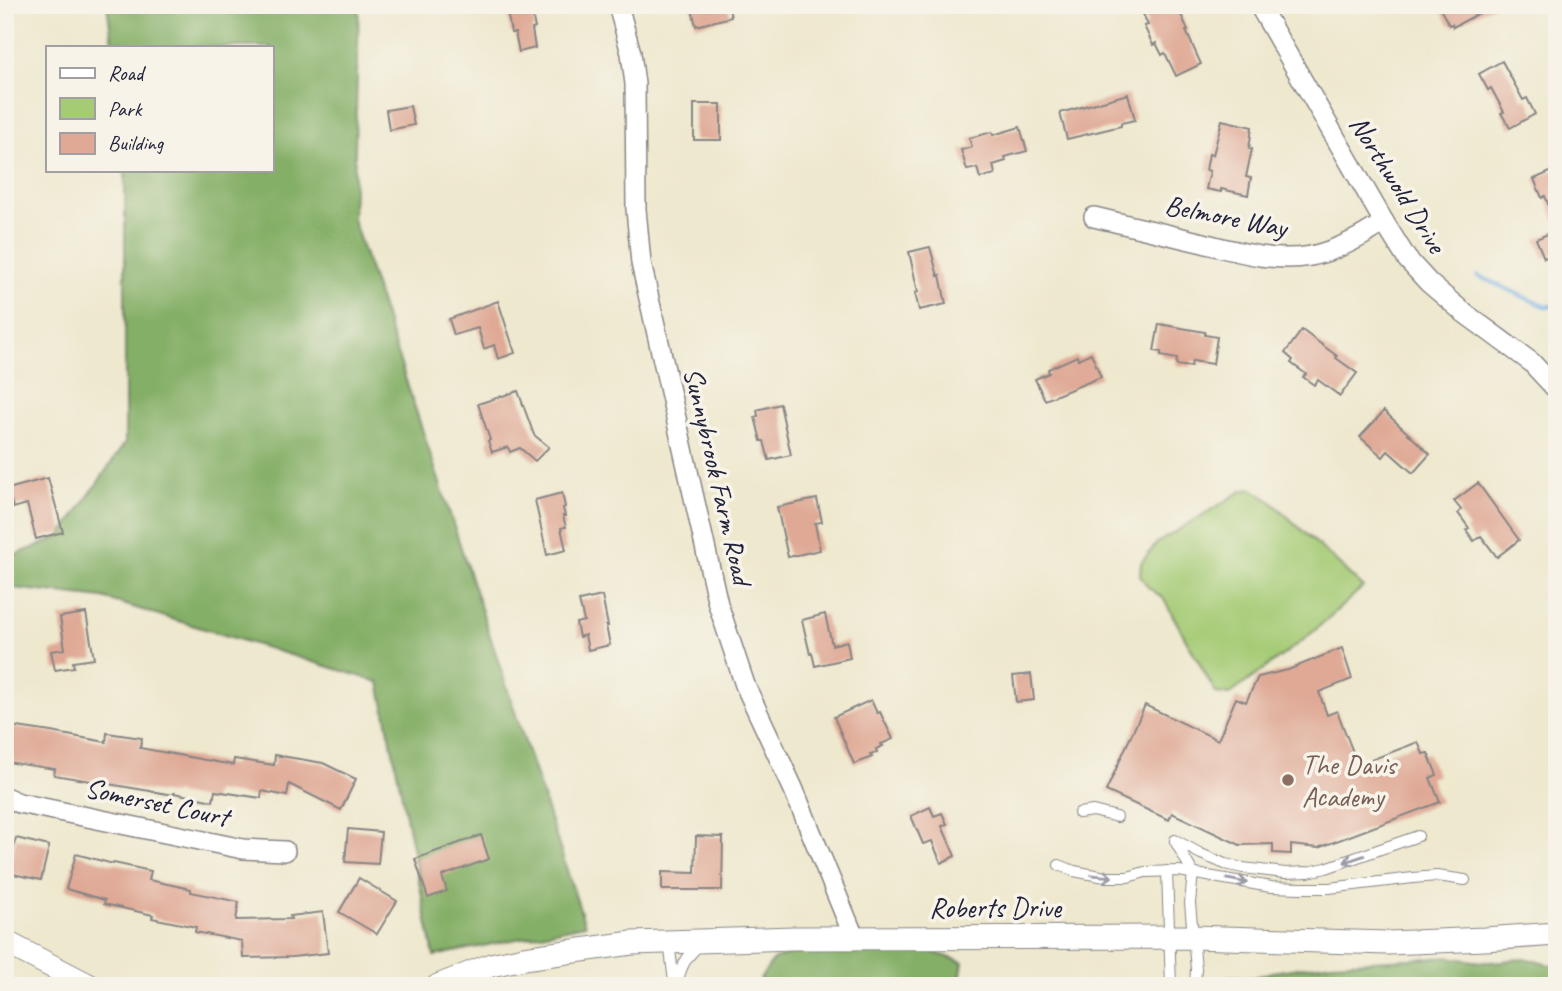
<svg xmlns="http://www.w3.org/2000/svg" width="1562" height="991" font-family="Caveat,sans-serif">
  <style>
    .green { fill: #a5cb75; stroke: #647658; stroke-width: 2 }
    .forest { fill: #84af66; stroke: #536850; stroke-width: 2 }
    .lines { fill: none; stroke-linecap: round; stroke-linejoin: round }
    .stream { stroke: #6face1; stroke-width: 4.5 }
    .building { fill: #dfa995 }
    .service-casing { stroke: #888584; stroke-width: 12 }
    .minor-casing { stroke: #888584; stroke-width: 22 }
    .tertiary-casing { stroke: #888584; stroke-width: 25 }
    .service { stroke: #fff; stroke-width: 10 }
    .minor { stroke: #fff; stroke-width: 19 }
    .tertiary { stroke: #fff; stroke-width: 23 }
    .oneway { stroke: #9c9ca7 }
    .education-dot { fill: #8d6e63; stroke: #f7f3e8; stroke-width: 2.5 }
    .labels { text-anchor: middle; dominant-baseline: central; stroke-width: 7; stroke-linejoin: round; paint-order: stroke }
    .street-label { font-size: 28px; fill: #22223b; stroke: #f7f3e8 }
    .education-label { font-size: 28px; fill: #785e54; stroke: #f7f3e8; text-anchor: start }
  </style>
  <rect width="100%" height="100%" fill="#f7f3e8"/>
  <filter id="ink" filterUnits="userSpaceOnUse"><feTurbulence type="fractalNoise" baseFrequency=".0143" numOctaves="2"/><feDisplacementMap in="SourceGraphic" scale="14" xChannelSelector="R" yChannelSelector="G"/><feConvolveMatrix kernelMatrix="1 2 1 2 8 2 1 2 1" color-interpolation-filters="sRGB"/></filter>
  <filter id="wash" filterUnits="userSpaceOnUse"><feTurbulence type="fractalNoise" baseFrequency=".00686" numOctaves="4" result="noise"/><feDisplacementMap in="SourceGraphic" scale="28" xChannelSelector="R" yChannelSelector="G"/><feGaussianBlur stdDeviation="1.57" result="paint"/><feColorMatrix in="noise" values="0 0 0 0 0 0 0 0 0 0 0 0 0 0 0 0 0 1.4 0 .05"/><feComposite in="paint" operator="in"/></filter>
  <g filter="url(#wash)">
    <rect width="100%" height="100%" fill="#eee8ce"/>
    <polygon class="green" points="1252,489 1272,502 1363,587 1306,638 1229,695 1216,693 1163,598 1149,588 1140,576 1141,563 1157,543 1242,491"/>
    <g class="forest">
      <polygon points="107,5 359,5 353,219 585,925 434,956 379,682 103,598 5,587 5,559 60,537 125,443 125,170 271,170 271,47 113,47"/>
      <polygon points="872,945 927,950 963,962 959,986 771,986 760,979 774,959 812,948"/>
      <path d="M1449 957C1460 959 1472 961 1483 962 1511 963 1527 952 1556 968L1557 986H1224L1229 976 1252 978 1272 972 1332 963Z"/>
    </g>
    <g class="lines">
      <polyline class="stream" points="1478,276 1546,307 1557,305"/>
    </g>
    <g id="blocks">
      <g class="building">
        <polygon points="506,5 530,5 535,28 532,29 535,48 519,52 515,33 511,33"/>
        <polygon points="691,5 728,5 731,17 696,26"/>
        <polygon points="1163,5 1171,5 1174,12 1179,10 1188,30 1186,31 1201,64 1176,76 1165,53 1162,55 1156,43 1153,45 1144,26 1148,25 1143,14"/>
        <polygon points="1438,5 1495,5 1453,27 1452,24 1449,25"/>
        <polygon points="1502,61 1523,100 1527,98 1535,114 1510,128 1501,113 1504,112 1491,88 1488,90 1479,74"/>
        <polygon points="1128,94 1135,120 1121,123 1121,126 1067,139 1060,113"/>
        <rect x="694" y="104" width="27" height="36"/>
        <polygon points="410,106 414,125 389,130 386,110"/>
        <polygon points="1222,120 1252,127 1249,149 1252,149 1246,177 1251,178 1248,195 1221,189 1221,192 1206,189 1210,171 1206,170 1209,154 1213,155"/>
        <polygon points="1020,127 1027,151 1005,157 1006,161 993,165 995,174 980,178 977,168 967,170 961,150 972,147 969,138 992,132 993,135"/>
        <polygon points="1557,169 1557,224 1556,224 1545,196 1542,198 1534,179"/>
        <polygon points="1557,230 1557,253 1544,258 1536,239"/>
        <polygon points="930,247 938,276 940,275 946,304 919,310 915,293 918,292 909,252"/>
        <polygon points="498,301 515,353 498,359 494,345 484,349 478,328 454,335 449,319"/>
        <polygon points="1159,324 1205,332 1205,335 1217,337 1213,364 1192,361 1191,367 1176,365 1177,359 1161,356 1161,352 1154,351"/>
        <polygon points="1302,330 1337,356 1336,358 1357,373 1340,396 1318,380 1314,385 1303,377 1306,374 1291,363 1293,360 1285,353"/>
        <polygon points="1091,353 1101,377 1045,400 1035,379 1049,373 1048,369 1077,356 1078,359"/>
        <polygon points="518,391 534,435 549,447 535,461 520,448 510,452 508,447 492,452 488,441 490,440 478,404"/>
        <polygon points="780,404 791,455 769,460 764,441 761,441 755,417 758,416 757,410"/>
        <polygon points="1384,411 1430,454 1413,473 1388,451 1383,457 1360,437"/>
        <polygon points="48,478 63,532 36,539 27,504 13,508 8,489"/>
        <polygon points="1478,483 1519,540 1497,557 1481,536 1474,541 1466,530 1469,528 1458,513 1461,510 1454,501"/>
        <polygon points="562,493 565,507 563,508 565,516 563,516 566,527 561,528 566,550 547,555 535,500"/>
        <polygon points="817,499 822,522 815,523 820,550 788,557 777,507"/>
        <polygon points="602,596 608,626 606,626 610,645 588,650 585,635 579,637 576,623 584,621 579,601"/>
        <polygon points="86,613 94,659 73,662 74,667 55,670 51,651 65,649 60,617"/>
        <polygon points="825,614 832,645 847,641 850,658 815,666 812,653 810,654 802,620"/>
        <polygon points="1342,648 1352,679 1319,692 1327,715 1337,711 1358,765 1418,742 1423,754 1428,753 1437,775 1430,778 1440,802 1318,848 1291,845 1291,854 1273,853 1273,844 1240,845 1172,813 1169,820 1106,791 1145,705 1218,740 1236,698 1246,702 1258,677 1288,670"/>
        <polygon points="1031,674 1034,700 1016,702 1013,676"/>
        <polygon points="871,700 877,713 880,712 893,739 881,744 883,746 876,749 877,752 870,754 872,757 854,764 834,717"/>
        <polygon points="11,726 51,732 106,742 107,733 142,738 140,748 233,765 234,759 274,765 275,755 323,763 356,779 341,810 289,784 287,796 262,791 261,798 215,791 213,801 174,793 174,795 54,775 55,769 6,762"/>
        <polygon points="930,807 934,816 942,813 947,824 942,826 955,856 941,863 932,841 923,844 911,816"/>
        <polygon points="348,829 381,832 378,864 345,862"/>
        <polygon points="481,835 489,859 442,876 447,891 428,898 415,859"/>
        <polygon points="696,836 723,837 722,890 662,890 662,872 695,873"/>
        <polygon points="16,838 49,846 41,880 8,873"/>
        <polygon points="76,854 113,864 114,863 151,871 149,880 191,889 191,892 239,902 236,920 291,919 290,916 323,912 328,953 292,957 243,958 242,941 195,932 196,927 152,918 153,915 104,904 105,900 66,889"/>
        <polygon points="359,878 397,901 377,934 339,912"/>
      </g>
    </g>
  </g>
  <g filter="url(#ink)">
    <use href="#blocks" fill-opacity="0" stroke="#888584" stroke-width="2"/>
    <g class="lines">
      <g class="service-casing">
        <g id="service">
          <polyline points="1079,813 1093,811 1117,817"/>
          <polyline points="1175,840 1201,854 1225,864 1243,868 1285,873 1308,872 1326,868 1418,836"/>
          <polyline points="1175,841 1193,873 1190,903 1196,969 1195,986"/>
          <polyline points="1059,865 1074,871 1105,877 1128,877 1145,872 1179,871 1271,887 1300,888 1329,888 1413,878 1437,876 1465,880"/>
          <polyline points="1167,871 1171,986"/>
          <polyline points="669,942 674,982"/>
          <path d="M677 986C680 968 686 956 700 945"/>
        </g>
      </g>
      <g class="minor-casing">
        <g id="minor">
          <polyline points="618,5 631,53 635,84 636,209 641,263 718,604 745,685 793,788 854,937"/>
          <polyline points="1259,5 1384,222 1407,259 1429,283 1463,312 1531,362 1557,390"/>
          <path d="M1094 217C1129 225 1164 234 1199 242 1235 251 1273 263 1311 256 1338 250 1361 238 1384 222"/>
          <polyline points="5,797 19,803 243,849 285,851"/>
        </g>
      </g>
      <g class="tertiary-casing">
        <g id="tertiary">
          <polyline points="5,942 90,986"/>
          <polyline points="438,986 491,965 524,958 632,943 794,938 1192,937 1388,943 1485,939 1557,934"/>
        </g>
      </g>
      <use href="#service" class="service"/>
      <use href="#minor" class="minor"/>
      <use href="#tertiary" class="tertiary"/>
    </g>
    <defs><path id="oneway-shaft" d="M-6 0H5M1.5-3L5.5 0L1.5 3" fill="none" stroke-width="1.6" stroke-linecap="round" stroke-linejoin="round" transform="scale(1.75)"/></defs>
    <g class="oneway">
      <use href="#oneway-shaft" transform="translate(1354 859) rotate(161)"/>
      <use href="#oneway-shaft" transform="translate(1102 876) rotate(6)"/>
      <use href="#oneway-shaft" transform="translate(1237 881) rotate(11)"/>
    </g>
  </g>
  <circle class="education-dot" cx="1288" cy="780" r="7"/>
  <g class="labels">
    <g class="street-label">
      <text transform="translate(1398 184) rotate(58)">Northwold Drive</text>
      <text transform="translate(1226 216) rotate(11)">Belmore Way</text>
      <text transform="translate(718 476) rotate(77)">Sunnybrook Farm Road</text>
      <text transform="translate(157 802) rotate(12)">Somerset Court</text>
      <text x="995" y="907">Roberts Drive</text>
    </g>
    <g class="education-label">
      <text x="1302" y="764">The Davis<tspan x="1302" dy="32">Academy</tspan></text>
    </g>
  </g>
  <rect width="1562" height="991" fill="none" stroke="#f7f3e8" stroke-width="28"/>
  <rect x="46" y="46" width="228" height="126" fill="#f7f3e8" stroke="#a29fa3" stroke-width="2"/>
  <rect x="60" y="68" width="35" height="10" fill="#ffffff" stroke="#a29fa3" stroke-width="2"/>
  <text x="108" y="80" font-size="21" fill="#22223b">Road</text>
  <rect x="60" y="98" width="35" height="21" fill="#a5cb75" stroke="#a29fa3" stroke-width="2"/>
  <text x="108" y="116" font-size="21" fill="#22223b">Park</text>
  <rect x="60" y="133" width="35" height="21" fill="#dfa995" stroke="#a29fa3" stroke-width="2"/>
  <text x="108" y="150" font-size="21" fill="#22223b">Building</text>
</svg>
